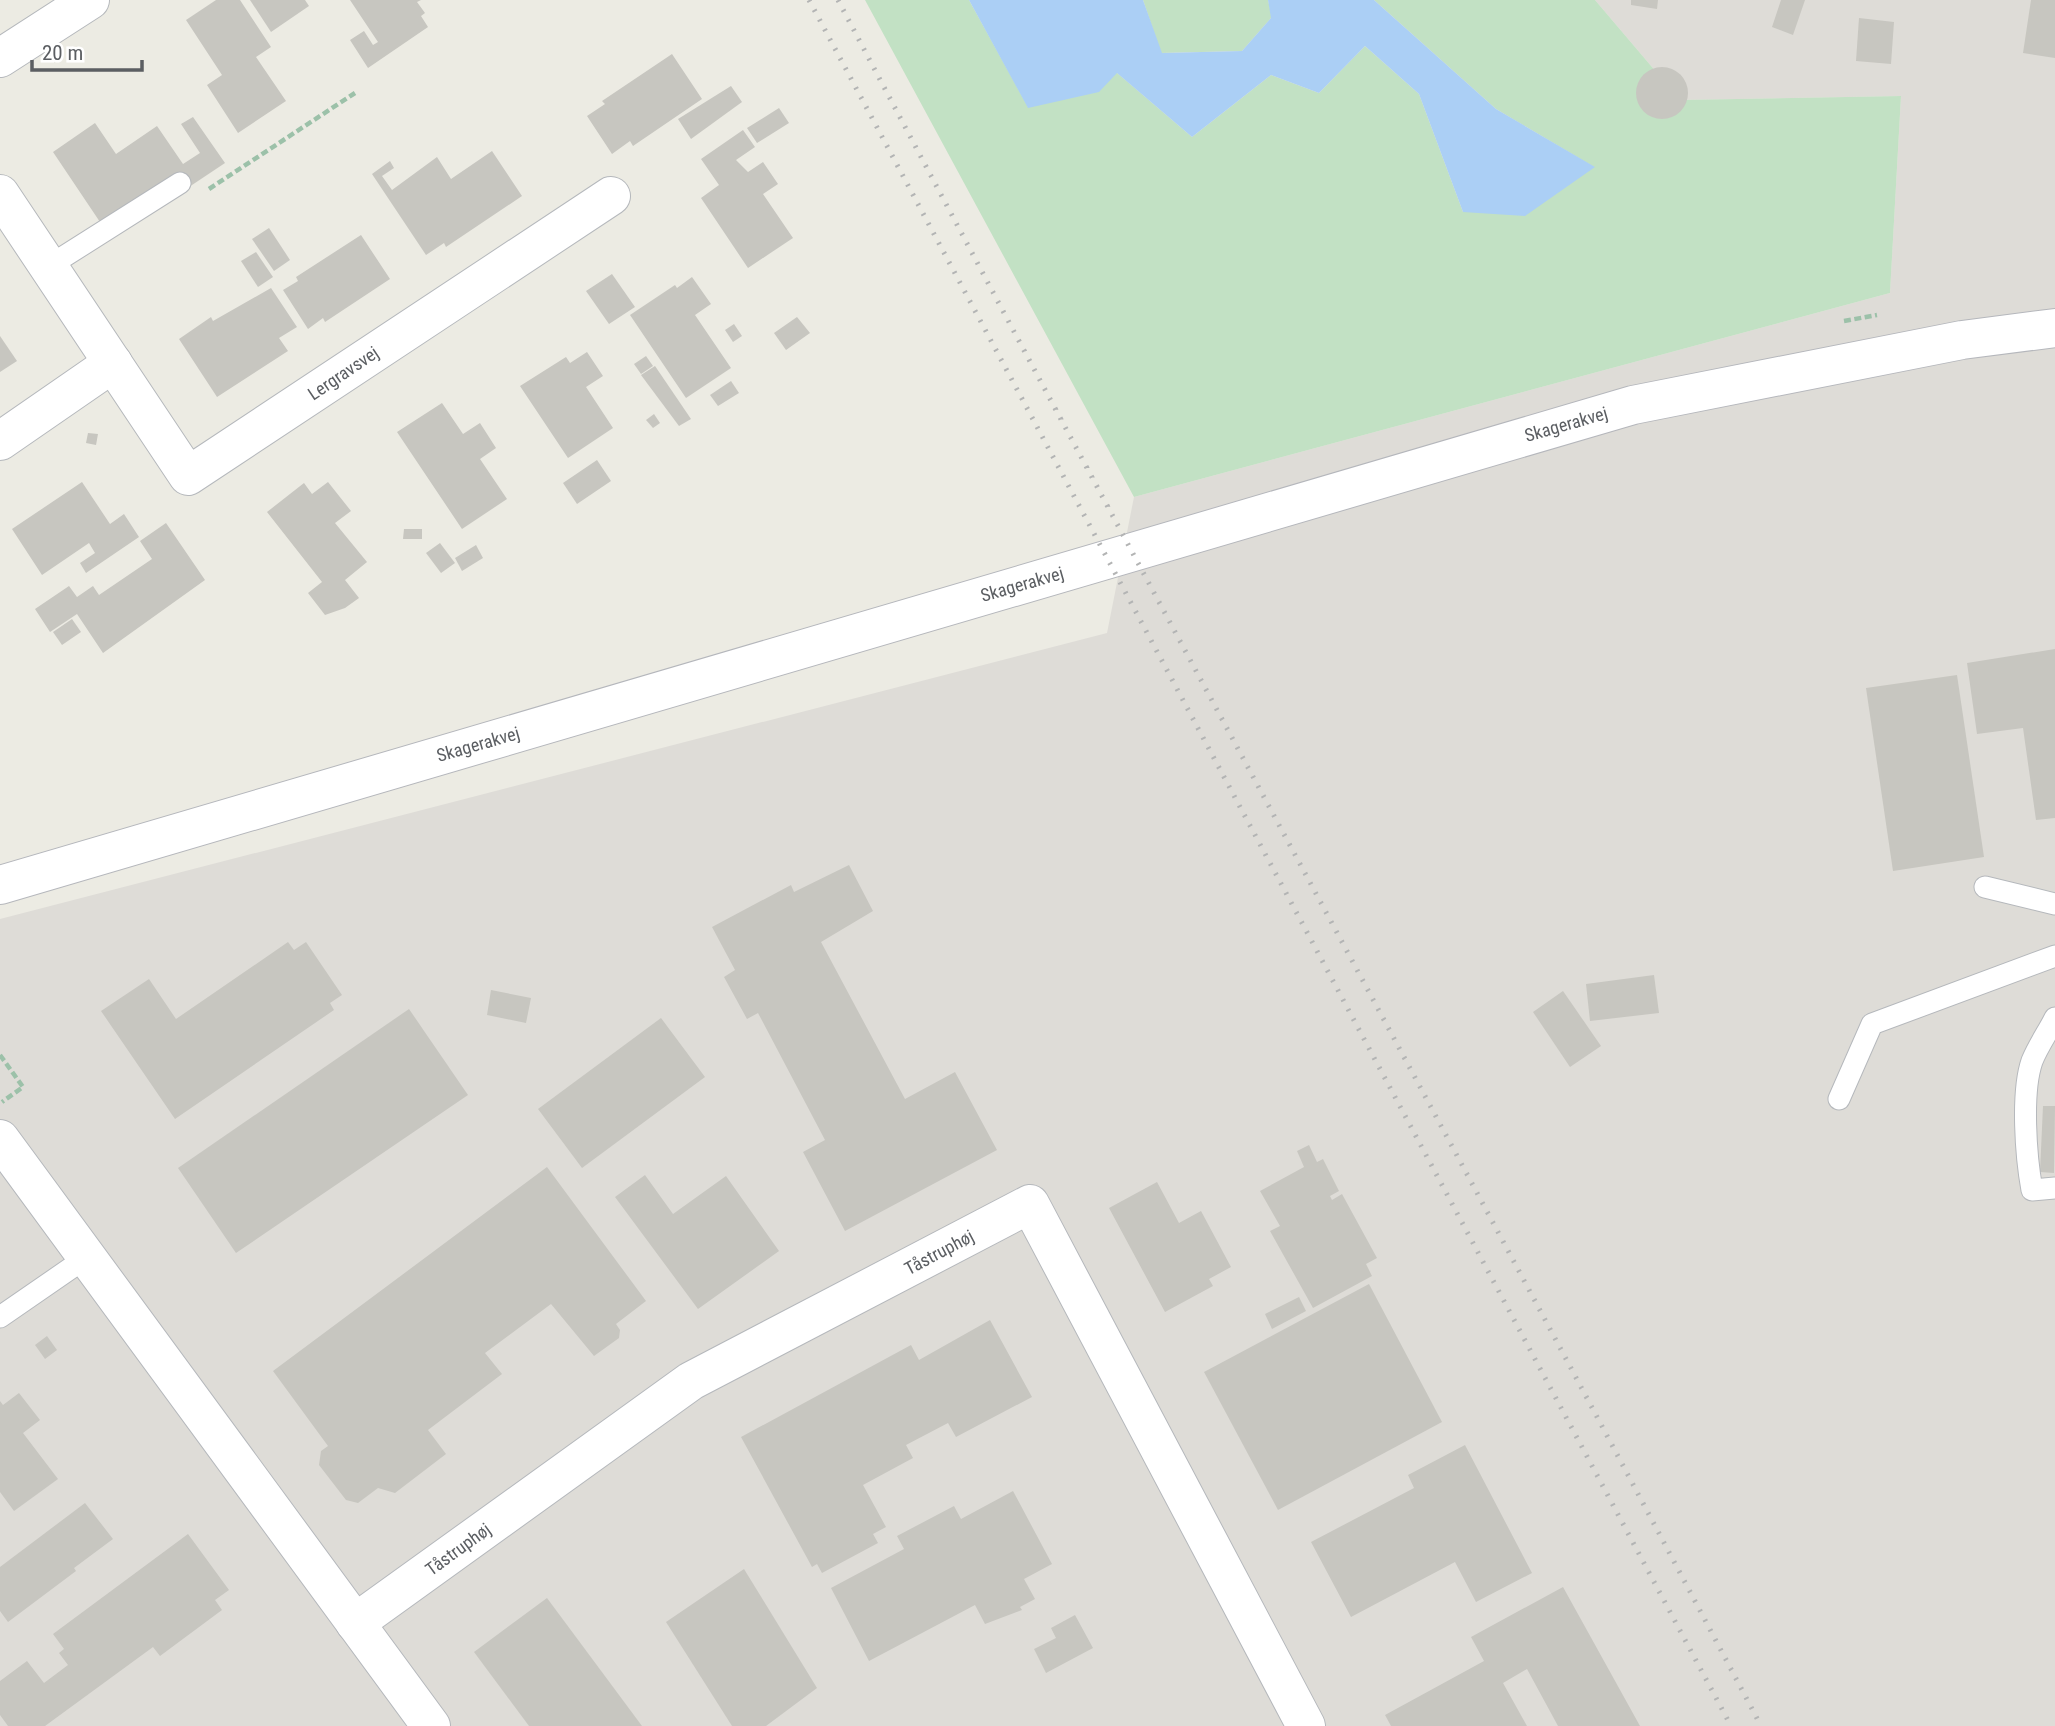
<svg xmlns="http://www.w3.org/2000/svg" width="2055" height="1726" font-family="'Roboto Condensed',sans-serif">
  <style>
    .industrial { fill: #dedcd7 }
    .green { fill: #c2e1c4 }
    .water { fill: #abcff5 }
    .building { fill: #c7c6c0 }
    .lines { fill: none; stroke-linecap: round; stroke-linejoin: round }
    .lane-casing { stroke: #b5b8bc; stroke-width: 23 }
    .street-casing { stroke: #b5b8bc; stroke-width: 40 }
    .secondary-casing { stroke: #b5b7bc; stroke-width: 40 }
    .path { stroke: #9cc1a9; stroke-width: 4.5; stroke-dasharray: 7 3.5; stroke-linecap: butt }
    .lane { stroke: #fff; stroke-width: 21 }
    .street { stroke: #fff; stroke-width: 38 }
    .secondary { stroke: #fff; stroke-width: 38 }
    .rail { stroke: #b3b4b4; stroke-width: 5; stroke-dasharray: 2 9; stroke-linecap: butt }
    .labels { text-anchor: middle; dominant-baseline: central; stroke-width: 6; stroke-linejoin: round; paint-order: stroke }
    .street-label { font-size: 18px; fill: #5b5e62; stroke: #fff }
  </style>
  <rect width="100%" height="100%" fill="#ecebe3"/>
  <polygon class="industrial" points="1595,0 2055,0 2055,1726 0,1726 0,919 1107,633 1134,497 1890,293 1901,96 1680,100"/>
  <g class="green">
    <polygon points="865,0 969,0 1028,107 1116,72 1192,137 1271,75 1319,93 1365,46 1419,94 1463,212 1594,167 1496,109 1374,0 1595,0 1680,100 1901,96 1890,293 1134,497"/>
    <polygon points="1143,0 1268,0 1272,17 1242,51 1161,53"/>
  </g>
  <polygon class="water" points="969,0 1143,0 1162,53 1242,51 1271,18 1268,0 1374,0 1496,109 1595,167 1525,216 1463,212 1419,94 1365,46 1319,93 1271,75 1192,137 1117,73 1099,92 1028,108"/>
  <g class="building">
    <polygon points="216,0 240,0 271,47 256,57 286,101 238,133 207,85 222,75 186,20"/>
    <polygon points="250,0 305,0 309,6 271,32"/>
    <polygon points="350,0 421,0 417,2 425,13 421,16 428,27 368,68 350,40 364,31 373,45 378,42"/>
    <polygon points="1631,0 1658,0 1657,9 1631,5"/>
    <polygon points="1781,0 1805,0 1793,35 1772,27"/>
    <polygon points="2031,0 2055,0 2055,58 2023,53"/>
    <polygon points="1859,18 1894,22 1891,64 1856,61"/>
    <polygon points="672,54 702,99 633,146 630,141 612,154 587,116 605,104 602,101"/>
    <circle cx="1662" cy="93" r="26"/>
    <polygon points="731,86 742,102 691,139 678,119"/>
    <polygon points="779,108 789,123 757,143 747,128"/>
    <polygon points="193,117 225,163 189,187 102,225 53,152 95,123 116,154 157,126 183,164 200,153 181,124"/>
    <polygon points="743,130 755,147 736,160 748,172 763,162 778,184 763,194 793,238 748,268 701,198 719,185 701,159"/>
    <polygon points="492,151 522,196 446,247 444,243 426,255 372,174 390,161 394,168 382,176 392,190 437,157 451,179"/>
    <polygon points="269,228 290,260 274,271 252,239"/>
    <polygon points="361,235 390,279 325,322 323,318 308,329 283,290 298,281 296,277"/>
    <polygon points="256,252 273,277 258,287 241,261"/>
    <polygon points="612,274 635,307 609,324 586,291"/>
    <polygon points="692,277 711,304 695,315 731,368 686,398 630,315 675,285 677,288"/>
    <polygon points="271,288 297,327 279,338 288,351 217,397 179,339 211,317 213,321"/>
    <polygon points="797,317 810,333 786,350 774,333"/>
    <polygon points="734,324 742,336 733,342 725,330"/>
    <polygon points="0,336 17,361 0,372"/>
    <polygon points="587,352 603,376 586,387 613,428 568,458 520,386 566,357 570,363"/>
    <polygon points="646,356 653,366 641,374 634,364"/>
    <polygon points="655,366 691,419 679,426 641,375"/>
    <polygon points="731,381 739,393 718,406 710,395"/>
    <polygon points="442,403 463,434 480,423 496,448 480,459 507,499 462,529 397,432"/>
    <polygon points="654,414 660,423 653,428 646,420"/>
    <polygon points="88,433 98,434 96,445 86,443"/>
    <polygon points="597,460 611,481 577,504 563,483"/>
    <polygon points="82,482 110,524 124,514 139,537 86,573 80,563 95,553 89,543 42,575 12,529"/>
    <polygon points="328,482 351,511 335,523 367,562 345,580 359,598 345,608 325,615 308,593 322,582 267,512 304,483 312,494"/>
    <polygon points="166,523 205,580 103,653 77,614 50,632 35,609 69,586 77,597 93,586 99,595 152,559 140,541"/>
    <polygon points="404,529 422,529 422,539 403,539"/>
    <polygon points="440,543 455,563 441,573 426,553"/>
    <polygon points="476,545 483,558 462,571 455,558"/>
    <polygon points="72,619 81,632 62,645 53,632"/>
    <polygon points="2055,649 2055,818 2036,820 2023,728 1977,734 1967,663"/>
    <polygon points="1957,675 1984,857 1893,871 1866,688"/>
    <polygon points="849,865 873,911 821,942 905,1099 955,1072 997,1150 845,1231 803,1152 825,1140 758,1013 747,1019 724,977 735,970 712,927 791,885 794,892"/>
    <polygon points="288,942 294,950 306,942 342,995 330,1003 334,1010 175,1119 101,1011 149,979 176,1019"/>
    <polygon points="1654,975 1659,1013 1590,1021 1586,984"/>
    <polygon points="491,990 531,998 526,1023 487,1015"/>
    <polygon points="1563,991 1601,1046 1570,1067 1533,1012"/>
    <polygon points="409,1009 468,1095 236,1253 178,1168"/>
    <polygon points="661,1018 705,1077 582,1168 538,1109"/>
    <polygon points="2043,1106 2055,1106 2054,1173 2040,1172"/>
    <polygon points="1309,1145 1317,1162 1323,1159 1339,1191 1330,1196 1332,1200 1342,1194 1377,1258 1366,1264 1372,1276 1313,1308 1270,1231 1280,1226 1260,1191 1304,1167 1297,1151"/>
    <polygon points="547,1167 646,1301 616,1324 620,1330 619,1338 594,1356 551,1304 485,1353 502,1374 428,1430 446,1454 395,1493 378,1488 358,1503 346,1500 319,1465 321,1451 328,1446 273,1371"/>
    <polygon points="645,1175 673,1214 726,1176 779,1251 698,1309 615,1197"/>
    <polygon points="1157,1182 1179,1223 1201,1211 1231,1267 1209,1279 1213,1286 1165,1312 1109,1208"/>
    <polygon points="1369,1284 1442,1422 1278,1510 1204,1372"/>
    <polygon points="1299,1297 1306,1311 1272,1329 1265,1314"/>
    <polygon points="990,1320 1032,1397 956,1437 948,1423 906,1445 913,1458 863,1485 886,1527 873,1534 878,1543 822,1573 817,1564 812,1567 741,1437 911,1345 919,1360"/>
    <polygon points="47,1336 57,1350 45,1359 35,1345"/>
    <polygon points="19,1393 40,1420 23,1433 58,1479 14,1511 0,1492 0,1401 3,1405"/>
    <polygon points="1465,1445 1532,1573 1476,1602 1455,1562 1351,1617 1311,1542 1414,1488 1408,1475"/>
    <polygon points="1013,1491 1052,1564 1024,1579 1035,1599 1020,1607 1022,1610 985,1624 975,1605 869,1661 831,1588 904,1549 897,1536 954,1506 961,1519"/>
    <polygon points="85,1503 113,1539 74,1568 76,1571 8,1622 0,1611 0,1567"/>
    <polygon points="188,1534 229,1590 215,1600 222,1610 160,1656 153,1647 45,1726 8,1726 0,1715 0,1681 27,1661 44,1683 68,1665 59,1653 64,1649 53,1634"/>
    <polygon points="744,1569 817,1688 766,1726 732,1726 666,1622"/>
    <polygon points="1563,1587 1640,1726 1558,1726 1527,1669 1503,1683 1527,1726 1391,1726 1385,1715 1484,1661 1471,1637"/>
    <polygon points="547,1598 642,1726 529,1726 474,1652"/>
    <polygon points="1075,1615 1093,1648 1046,1673 1034,1649 1056,1638 1051,1628"/>
  </g>
  <g class="lines">
    <g class="lane-casing">
      <g id="lane">
        <polyline points="49,266 180,183"/>
        <polyline points="1985,887 2055,904"/>
        <path d="M2055 1018C2048 1032 2038 1046 2032 1061 2021 1093 2026 1157 2032 1190L2055 1188"/>
        <polyline points="1839,1099 1872,1024 2055,956"/>
        <polyline points="0,1317 87,1257"/>
      </g>
    </g>
    <g class="street-casing">
      <g id="street">
        <polyline points="0,58 90,0"/>
        <polyline points="0,194 188,476 611,196"/>
        <polyline points="0,441 113,363"/>
        <polyline points="0,1139 431,1726"/>
        <polyline points="355,1623 691,1381 1030,1204 1306,1726"/>
      </g>
    </g>
    <g class="secondary-casing">
      <polyline id="secondary" points="0,885 1633,405 1962,340 2055,328"/>
    </g>
    <g class="path">
      <polyline points="209,189 355,93"/>
      <polyline points="1844,321 1877,315"/>
      <polyline points="0,1055 23,1087 2,1102"/>
    </g>
    <use href="#lane" class="lane"/>
    <use href="#street" class="street"/>
    <use href="#secondary" class="secondary"/>
    <g class="rail">
      <polyline points="809,0 1731,1726"/>
      <path d="M838 0C1142 577 1457 1149 1761 1726"/>
    </g>
  </g>
  <g class="labels">
    <g class="street-label">
      <text transform="translate(343 373) rotate(-34)">Lergravsvej</text>
      <text transform="translate(1566 424) rotate(-16)">Skagerakvej</text>
      <text transform="translate(1022 584) rotate(-16)">Skagerakvej</text>
      <text transform="translate(478 744) rotate(-16)">Skagerakvej</text>
      <text transform="translate(939 1252) rotate(-28)">Tåstruphøj</text>
      <text transform="translate(458 1549) rotate(-36)">Tåstruphøj</text>
    </g>
  </g>
  <path d="M32 60v10h110v-10" fill="none" stroke="#5b5e62" stroke-width="3.5"/>
  <text x="42" y="60" font-size="21" fill="#5b5e62" stroke="#ffffff" stroke-width="5" paint-order="stroke">20 m</text>
</svg>
